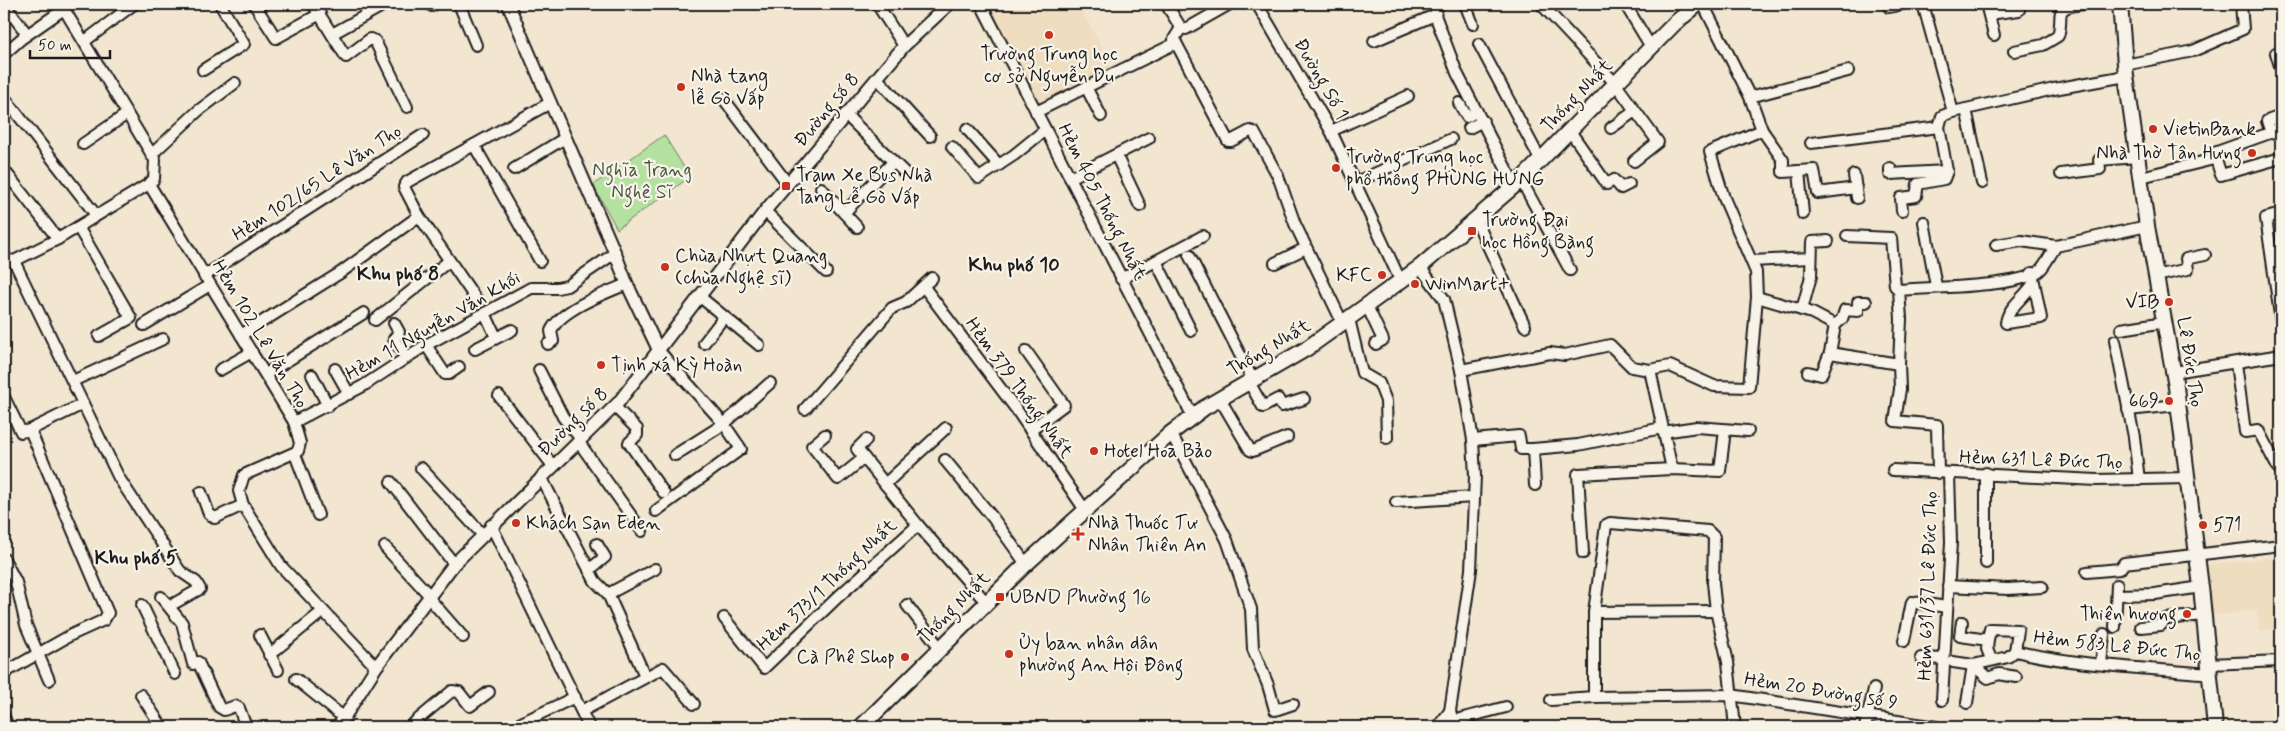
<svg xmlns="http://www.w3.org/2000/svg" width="2285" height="731" font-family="Mynerve,sans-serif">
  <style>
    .built { fill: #efddc0 }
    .green { fill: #b4e19f; stroke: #687e5e }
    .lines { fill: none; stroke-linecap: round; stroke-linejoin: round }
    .minor-casing { stroke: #1c1c1c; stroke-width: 14 }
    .tertiary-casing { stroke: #1c1c1c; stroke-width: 15 }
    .secondary-casing { stroke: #1c1c1c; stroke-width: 18 }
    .minor { stroke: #f7f3e8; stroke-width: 10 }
    .tertiary { stroke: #f7f3e8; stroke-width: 11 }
    .secondary { stroke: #f7f3e8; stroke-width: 14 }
    .poi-dot { fill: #c8321e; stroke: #f7f3e8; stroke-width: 2 }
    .labels { text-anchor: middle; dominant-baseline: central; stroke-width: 4.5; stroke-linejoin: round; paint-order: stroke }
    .poi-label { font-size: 19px; fill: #1c1c1c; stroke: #f7f3e8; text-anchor: start }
    .street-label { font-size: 19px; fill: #1c1c1c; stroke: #f7f3e8 }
    .park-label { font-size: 19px; fill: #4a5743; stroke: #f7f3e8 }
    .neighbourhood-label { font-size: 20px; font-weight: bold; fill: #1c1c1c; stroke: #f7f3e8 }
  </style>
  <rect width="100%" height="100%" fill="#f2e6d1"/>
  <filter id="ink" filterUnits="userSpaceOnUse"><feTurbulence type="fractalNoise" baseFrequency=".02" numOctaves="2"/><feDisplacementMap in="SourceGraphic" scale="10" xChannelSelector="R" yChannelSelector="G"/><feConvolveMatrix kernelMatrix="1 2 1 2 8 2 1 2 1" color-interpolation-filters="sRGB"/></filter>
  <g filter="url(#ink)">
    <g class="built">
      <polygon points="988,4 1079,4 1111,67 1039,103"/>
      <polygon points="2281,556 2281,628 2260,632 2257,610 2209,616 2206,565"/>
    </g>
    <polygon class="green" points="664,135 690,177 617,229 593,185"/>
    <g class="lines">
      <g class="minor-casing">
        <g id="minor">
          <polyline points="4,4 27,34"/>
          <polyline points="61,4 155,160 154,179 149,184 294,422 300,443 298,451 244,475 239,491 243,505 281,566 376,667"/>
          <polyline points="254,4 276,38 320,14"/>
          <polyline points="313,4 346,57 370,39 375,41 407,107"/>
          <polyline points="431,4 432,6"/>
          <polyline points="459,4 476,45"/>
          <polyline points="877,4 904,46"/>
          <polyline points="981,4 1193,417"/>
          <polyline points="1166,4 1181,28 1186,29 1230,4"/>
          <polyline points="1257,4 1331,131 1401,282"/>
          <polyline points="1438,4 1435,15 1457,73 1515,186"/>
          <polyline points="1465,4 1473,24"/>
          <polyline points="1541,4 1615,83 1658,142 1634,161"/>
          <polyline points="1625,4 1651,47"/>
          <polyline points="1923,4 1953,112"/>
          <polyline points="1986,4 1994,35"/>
          <polyline points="1889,7 1903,4"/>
          <polyline points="1989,14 2019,10 2019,4"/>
          <polyline points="1181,28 1174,39 1228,141 1231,141 1250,131 1254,132 1278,176 1295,224 1343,324"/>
          <polyline points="332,34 384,5"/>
          <polyline points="85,41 134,4"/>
          <polyline points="1374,41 1435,15"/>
          <polyline points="1479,44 1541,161"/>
          <path d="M2014 51 2043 45 2058 36C2065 14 2050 8 2083 4"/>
          <polyline points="2281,51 2276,53 2281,69"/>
          <polyline points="4,54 21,39 64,9"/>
          <polyline points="2125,65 2193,51 2243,29 2241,4"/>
          <polyline points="203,70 244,44 220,4"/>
          <polyline points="877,78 930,136"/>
          <polyline points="1086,87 1101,116"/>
          <polyline points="4,97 96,215"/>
          <polyline points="1750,97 1848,71"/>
          <polyline points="723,98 788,184"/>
          <polyline points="1459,103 1467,117 1477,111"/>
          <polyline points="1966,109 1982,183"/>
          <polyline points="1036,112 1176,43"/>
          <polyline points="845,114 904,172"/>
          <polyline points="1469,128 1483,121"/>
          <polyline points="1611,128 1635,111"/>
          <polyline points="967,129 999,165"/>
          <polyline points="2281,129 2214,153 2221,175 2281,158"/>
          <polyline points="1762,130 1783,160 1783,172 1814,170 1818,193 1856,188"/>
          <polyline points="1331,131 1408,96"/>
          <polyline points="1570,131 1607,184 1614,180 1621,188 1629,184"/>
          <polyline points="2271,133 2267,121 2281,116"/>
          <polyline points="1811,143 1939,127 1942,116 1953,112 2054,89 2126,76"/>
          <polyline points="83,144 127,114"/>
          <polyline points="474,145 540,261"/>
          <polyline points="952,147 979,178 1014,155 1045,130"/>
          <polyline points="151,155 198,111 235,83"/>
          <polyline points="1116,155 1140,206"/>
          <polyline points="1890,168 1890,174 1947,171"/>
          <polyline points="514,169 565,138"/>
          <polyline points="4,170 58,239"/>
          <polyline points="1799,171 1803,214"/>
          <polyline points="2061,174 2100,169 2099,160 2138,157"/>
          <polyline points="1854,175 1857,198"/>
          <polyline points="2141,177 2214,159"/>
          <polyline points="1070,178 1149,138"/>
          <polyline points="1521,180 1570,270"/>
          <polyline points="1354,183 1451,139"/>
          <polyline points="821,188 857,227"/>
          <polyline points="765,211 826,272"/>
          <polyline points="1902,211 1901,198 1916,196 1918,184 1944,179 1947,171 1939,127"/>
          <polyline points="844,213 893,162"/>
          <polyline points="2281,214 2266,218 2281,322"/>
          <polyline points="1476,220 1525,326"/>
          <polyline points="1924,222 1936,286"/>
          <polyline points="78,227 131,318 99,336"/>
          <polyline points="1847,236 1891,238 1895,286 1899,290"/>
          <polyline points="1996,245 2021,241 2056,246"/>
          <polyline points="1189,255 1253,380"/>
          <polyline points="4,259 14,261 58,239 149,184"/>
          <polyline points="14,261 119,478 180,571 196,582 200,589 175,603"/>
          <polyline points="1156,261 1203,236"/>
          <polyline points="1752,261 1811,258"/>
          <polyline points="1275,263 1306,248"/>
          <polyline points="1420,267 1444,299 1461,370 1473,440 1475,476 1471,570 1450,711 1455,727"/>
          <path d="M2032 273 2034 282C2026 297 2008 306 2006 323L2041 318 2034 282"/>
          <polyline points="204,276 423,135"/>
          <polyline points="2156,276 2188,269 2186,259 2205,255"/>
          <polyline points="1121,279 1156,261 1191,331"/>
          <polyline points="924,287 1016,409 1085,510"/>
          <polyline points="699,296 759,345"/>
          <path d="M1757 297 1812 313 1835 325 1830 353 1899 364 1901 319 1899 290C1927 287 2025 288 2041 269 2047 262 2051 253 2056 246L2147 226"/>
          <polyline points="478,302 419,216 404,187 407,182 550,103"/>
          <polyline points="1367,306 1383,340 1376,344"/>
          <polyline points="1802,310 1811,276 1812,242 1828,241"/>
          <polyline points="485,313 496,337"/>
          <polyline points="1349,319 1362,373 1379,383 1386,401 1387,438"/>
          <polyline points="375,320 449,261"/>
          <polyline points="394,323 399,332 394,339 406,358"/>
          <polyline points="144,325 210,285"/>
          <polyline points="1835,325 1842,319 1845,310 1858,311 1858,302 1866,302"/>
          <polyline points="2121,329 2165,322"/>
          <polyline points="241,335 340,273 419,216"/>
          <polyline points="2115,341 2134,437 2139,480"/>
          <polyline points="704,343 724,317"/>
          <path d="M548 344 553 341 551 331C560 310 605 293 627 284"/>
          <polyline points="426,345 445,374 449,374 459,367"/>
          <polyline points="475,349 512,330"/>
          <polyline points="1026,351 1064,405 1030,430"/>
          <polyline points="2236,363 2245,432 2258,430 2278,468"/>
          <polyline points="1899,364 1900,389 1895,421 1937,425 1938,473"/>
          <polyline points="335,369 349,394"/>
          <polyline points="220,370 252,352"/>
          <polyline points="539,370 563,417 581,439"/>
          <polyline points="1461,370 1550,353 1565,355 1610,345 1632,367 1650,370 1670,366 1714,386 1749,387 1757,297 1756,272 1724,198 1710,152 1762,130 1750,97 1703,4"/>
          <polyline points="1650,370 1672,469"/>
          <polyline points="1808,372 1821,375 1830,353"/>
          <polyline points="2174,372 2281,355"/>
          <polyline points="266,374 364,313"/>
          <polyline points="312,375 328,406"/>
          <polyline points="73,381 163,339"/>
          <polyline points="1249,382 1263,407 1278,399 1282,406 1304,399"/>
          <polyline points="499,396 553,466"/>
          <polyline points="4,397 21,432 30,430 108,613 104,620 71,635 4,673"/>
          <polyline points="1220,399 1250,450 1253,451 1287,437"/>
          <polyline points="615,407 637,429 637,435 629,443 664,493"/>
          <polyline points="805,409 892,308 906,302 932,278"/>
          <polyline points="2128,410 2178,405"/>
          <polyline points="294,422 363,386 426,345 531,288 557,288 567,286 615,253"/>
          <polyline points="30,430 83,404"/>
          <polyline points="1663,432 1697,427 1748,431"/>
          <polyline points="1171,433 1227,540 1251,609 1253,649 1268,685 1275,710 1293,704"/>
          <polyline points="825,435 812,446 838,479 864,458"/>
          <polyline points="866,440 857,449 918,525 986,602"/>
          <polyline points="1473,440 1519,436 1521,449 1533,449 1535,485"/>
          <polyline points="578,441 642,531"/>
          <polyline points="1533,449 1578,445 1662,428"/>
          <polyline points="295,454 318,515"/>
          <polyline points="675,455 724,424 770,383"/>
          <polyline points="945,460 993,518 1026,564"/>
          <polyline points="421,468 482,534"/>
          <polyline points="1893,470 2097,480 2187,478"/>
          <polyline points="1986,473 1986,563"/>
          <polyline points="541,477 595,581 608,594 645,676"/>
          <polyline points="391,482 454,564"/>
          <polyline points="885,484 946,428"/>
          <polyline points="201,492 209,514 215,518 243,505"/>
          <polyline points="1396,502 1474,497"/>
          <polyline points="656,511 741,449 724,424 659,351"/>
          <polyline points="491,525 589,727"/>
          <polyline points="385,547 429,595"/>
          <polyline points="1583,553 1578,474 1672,469 1720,471 1725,430"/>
          <polyline points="4,559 16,582 26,625 49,680"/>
          <polyline points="589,570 605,557 597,544"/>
          <polyline points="2087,572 2120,569 2124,563 2281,545"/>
          <polyline points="1948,586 2008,589 2042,587"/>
          <polyline points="608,594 655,569"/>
          <polyline points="2117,595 2155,594 2201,587"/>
          <polyline points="161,597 182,623 193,664"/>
          <polyline points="428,597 463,637"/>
          <polyline points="142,605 175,674"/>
          <polyline points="907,605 940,648"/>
          <polyline points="1594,612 1716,611"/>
          <polyline points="724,618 764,668 839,596 918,525"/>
          <polyline points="1962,622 1960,636 1988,640 1987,649 1991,659"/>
          <polyline points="2115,627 2117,585"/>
          <polyline points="2141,627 2161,625 2166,619 2203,615"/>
          <polyline points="260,635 278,670"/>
          <polyline points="1988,640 1990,629 2018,630 2015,651"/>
          <polyline points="1904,641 1912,602 1947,607"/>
          <polyline points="269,655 323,611"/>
          <polyline points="1921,658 1944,659"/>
          <polyline points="198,662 219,707 224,710 235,706 239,708 246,727"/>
          <polyline points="1953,662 1973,665 1988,678 1999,674 2016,677"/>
          <polyline points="2101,664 2104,634"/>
          <polyline points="2209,664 2281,661"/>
          <polyline points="296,679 343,717"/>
          <polyline points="141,695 162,727"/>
          <polyline points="1594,697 1594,612 1606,525 1610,523 1708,531 1714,537 1713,583 1716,611 1728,662 1735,727"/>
          <polyline points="1551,700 1594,697 1731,695 1936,727"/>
          <polyline points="1942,700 1951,542 1949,474"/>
          <path d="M1967 703 1973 665 2008 657 2015 651C2078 666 2146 668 2211 674"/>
          <polyline points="582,711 663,668 694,704"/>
          <polyline points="4,717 8,727"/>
          <polyline points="1452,721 1506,707"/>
          <polyline points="409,727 452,691 459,692 470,706 489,692"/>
          <polyline points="521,727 519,724 575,697"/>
          <polyline points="1438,727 1450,711"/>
          <polyline points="1865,727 1874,689"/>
        </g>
      </g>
      <g class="tertiary-casing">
        <g id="tertiary">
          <polyline points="508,4 615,253 627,284 659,351"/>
          <polyline points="338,727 376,667 454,564 618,403 765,211 904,46 949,4"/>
        </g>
      </g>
      <g class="secondary-casing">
        <g id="secondary">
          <polyline points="2120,4 2126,76 2147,226 2176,387 2201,587 2215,727"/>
          <polyline points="861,727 1026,564 1171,433 1204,408 1306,349 1420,267 1521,180 1675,23 1698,4"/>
        </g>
      </g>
      <use href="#minor" class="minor"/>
      <use href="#tertiary" class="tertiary"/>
      <use href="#secondary" class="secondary"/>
    </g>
  </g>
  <g class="poi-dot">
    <circle cx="1049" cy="35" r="5"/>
    <circle cx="681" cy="87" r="5"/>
    <circle cx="2153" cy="129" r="5"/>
    <circle cx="2252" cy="153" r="5"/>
    <circle cx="1336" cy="168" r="5"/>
    <rect x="781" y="181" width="10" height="10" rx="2.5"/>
    <rect x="1467" y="226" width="10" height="10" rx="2.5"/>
    <circle cx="665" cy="267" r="5"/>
    <circle cx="1382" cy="275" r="5"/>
    <circle cx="1415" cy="284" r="5"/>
    <circle cx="2169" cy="302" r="5"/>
    <circle cx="601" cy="365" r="5"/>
    <circle cx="2169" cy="401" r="5"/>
    <circle cx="1094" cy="451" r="5"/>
    <circle cx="516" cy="523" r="5"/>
    <circle cx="2203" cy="525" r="5"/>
    <path d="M1075.5 526.5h5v5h5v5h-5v5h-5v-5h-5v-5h5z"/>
    <rect x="995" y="592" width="10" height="10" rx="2.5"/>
    <circle cx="2187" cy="614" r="5"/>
    <circle cx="1009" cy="654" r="5"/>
    <circle cx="905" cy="657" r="5"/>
  </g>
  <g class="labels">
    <g class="poi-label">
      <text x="1049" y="54" text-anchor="middle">Trường Trung học<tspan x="1049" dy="22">cơ sở Nguyễn Du</tspan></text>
      <text x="691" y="76">Nhà tang<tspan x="691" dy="22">lễ Gò Vấp</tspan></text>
      <text x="2163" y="129">VietinBank</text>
      <text x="2242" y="153" text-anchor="end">Nhà Thờ Tân Hưng</text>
      <text x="1346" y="157">Trường Trung học<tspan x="1346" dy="22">phổ thông PHÙNG HƯNG</tspan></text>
      <text x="796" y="175">Trạm Xe Bus Nhà<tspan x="796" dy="22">Tang Lễ Gò Vấp</tspan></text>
      <text x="1482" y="220">Trường Đại<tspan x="1482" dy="22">học Hồng Bàng</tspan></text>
      <text x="675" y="256">Chùa Nhựt Quang<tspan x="675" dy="22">(chùa Nghệ sĩ)</tspan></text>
      <text x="1372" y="275" text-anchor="end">KFC</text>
      <text x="1425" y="284">WinMart+</text>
      <text x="2159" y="302" text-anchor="end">VIB</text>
      <text x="611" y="365">Tịnh xá Kỳ Hoàn</text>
      <text x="2159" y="401" text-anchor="end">669</text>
      <text x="1104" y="451">Hotel Hoa Bảo</text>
      <text x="526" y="523">Khách Sạn Eden</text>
      <text x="1088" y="523">Nhà Thuốc Tư<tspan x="1088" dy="22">Nhân Thiên An</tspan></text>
      <text x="2213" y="525">571</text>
      <text x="1010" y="597">UBND Phường 16</text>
      <text x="2177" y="614" text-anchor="end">Thiên hương</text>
      <text x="1019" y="643">Ủy ban nhân dân<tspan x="1019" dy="22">phường An Hội Đông</tspan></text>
      <text x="895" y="657" text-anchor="end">Cà Phê Shop</text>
    </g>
    <g class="street-label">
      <text transform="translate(1321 79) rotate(60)">Đường Số 1</text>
      <text transform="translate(1577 96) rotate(-46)">Thống Nhất</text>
      <text transform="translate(827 110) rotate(-50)">Đường số 8</text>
      <text transform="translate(317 183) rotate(-33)">Hẻm 102/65 Lê Văn Thọ</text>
      <text transform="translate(1102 202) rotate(63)">Hẻm 405 Thống Nhất</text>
      <text transform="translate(433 326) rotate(-30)">Hẻm 11 Nguyễn Văn Khối</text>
      <text transform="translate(260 334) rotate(59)">Hẻm 102 Lê Văn Thọ</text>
      <text transform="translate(1269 348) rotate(-31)">Thống Nhất</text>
      <text transform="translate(2190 362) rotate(81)">Lê Đức Thọ</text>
      <text transform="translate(1019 388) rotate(54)">Hẻm 379 Thống Nhất</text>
      <text transform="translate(573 422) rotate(-44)">Đường số 8</text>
      <text transform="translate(2041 460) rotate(2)">Hẻm 631 Lê Đức Thọ</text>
      <text transform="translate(827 585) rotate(-43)">Hẻm 373/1 Thống Nhất</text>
      <text transform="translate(1928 586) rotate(-88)">Hẻm 631/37 Lê Đức Thọ</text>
      <text transform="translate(954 608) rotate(-45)">Thống Nhất</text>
      <text transform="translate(2117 646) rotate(6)">Hẻm 583 Lê Đức Thọ</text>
      <text transform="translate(1821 691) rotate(9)">Hẻm 20 Đường số 9</text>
    </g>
    <g class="park-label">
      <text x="642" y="170">Nghĩa Trang<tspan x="642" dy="22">Nghệ Sĩ</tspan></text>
    </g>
    <g class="neighbourhood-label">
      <text x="1014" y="265">Khu phố 10</text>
      <text x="398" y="274">Khu phố 8</text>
      <text x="136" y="558">Khu phố 5</text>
    </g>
  </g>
  <rect width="2285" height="731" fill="none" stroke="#f7f3e8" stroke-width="20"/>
  <rect x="10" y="10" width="2265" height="711" fill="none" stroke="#1c1c1c" stroke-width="2" filter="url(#ink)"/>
  <path d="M30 50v8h80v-8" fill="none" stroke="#1c1c1c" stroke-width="2.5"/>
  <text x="38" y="50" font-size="15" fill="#1c1c1c" stroke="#f7f3e8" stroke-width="4" paint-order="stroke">50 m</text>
</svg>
